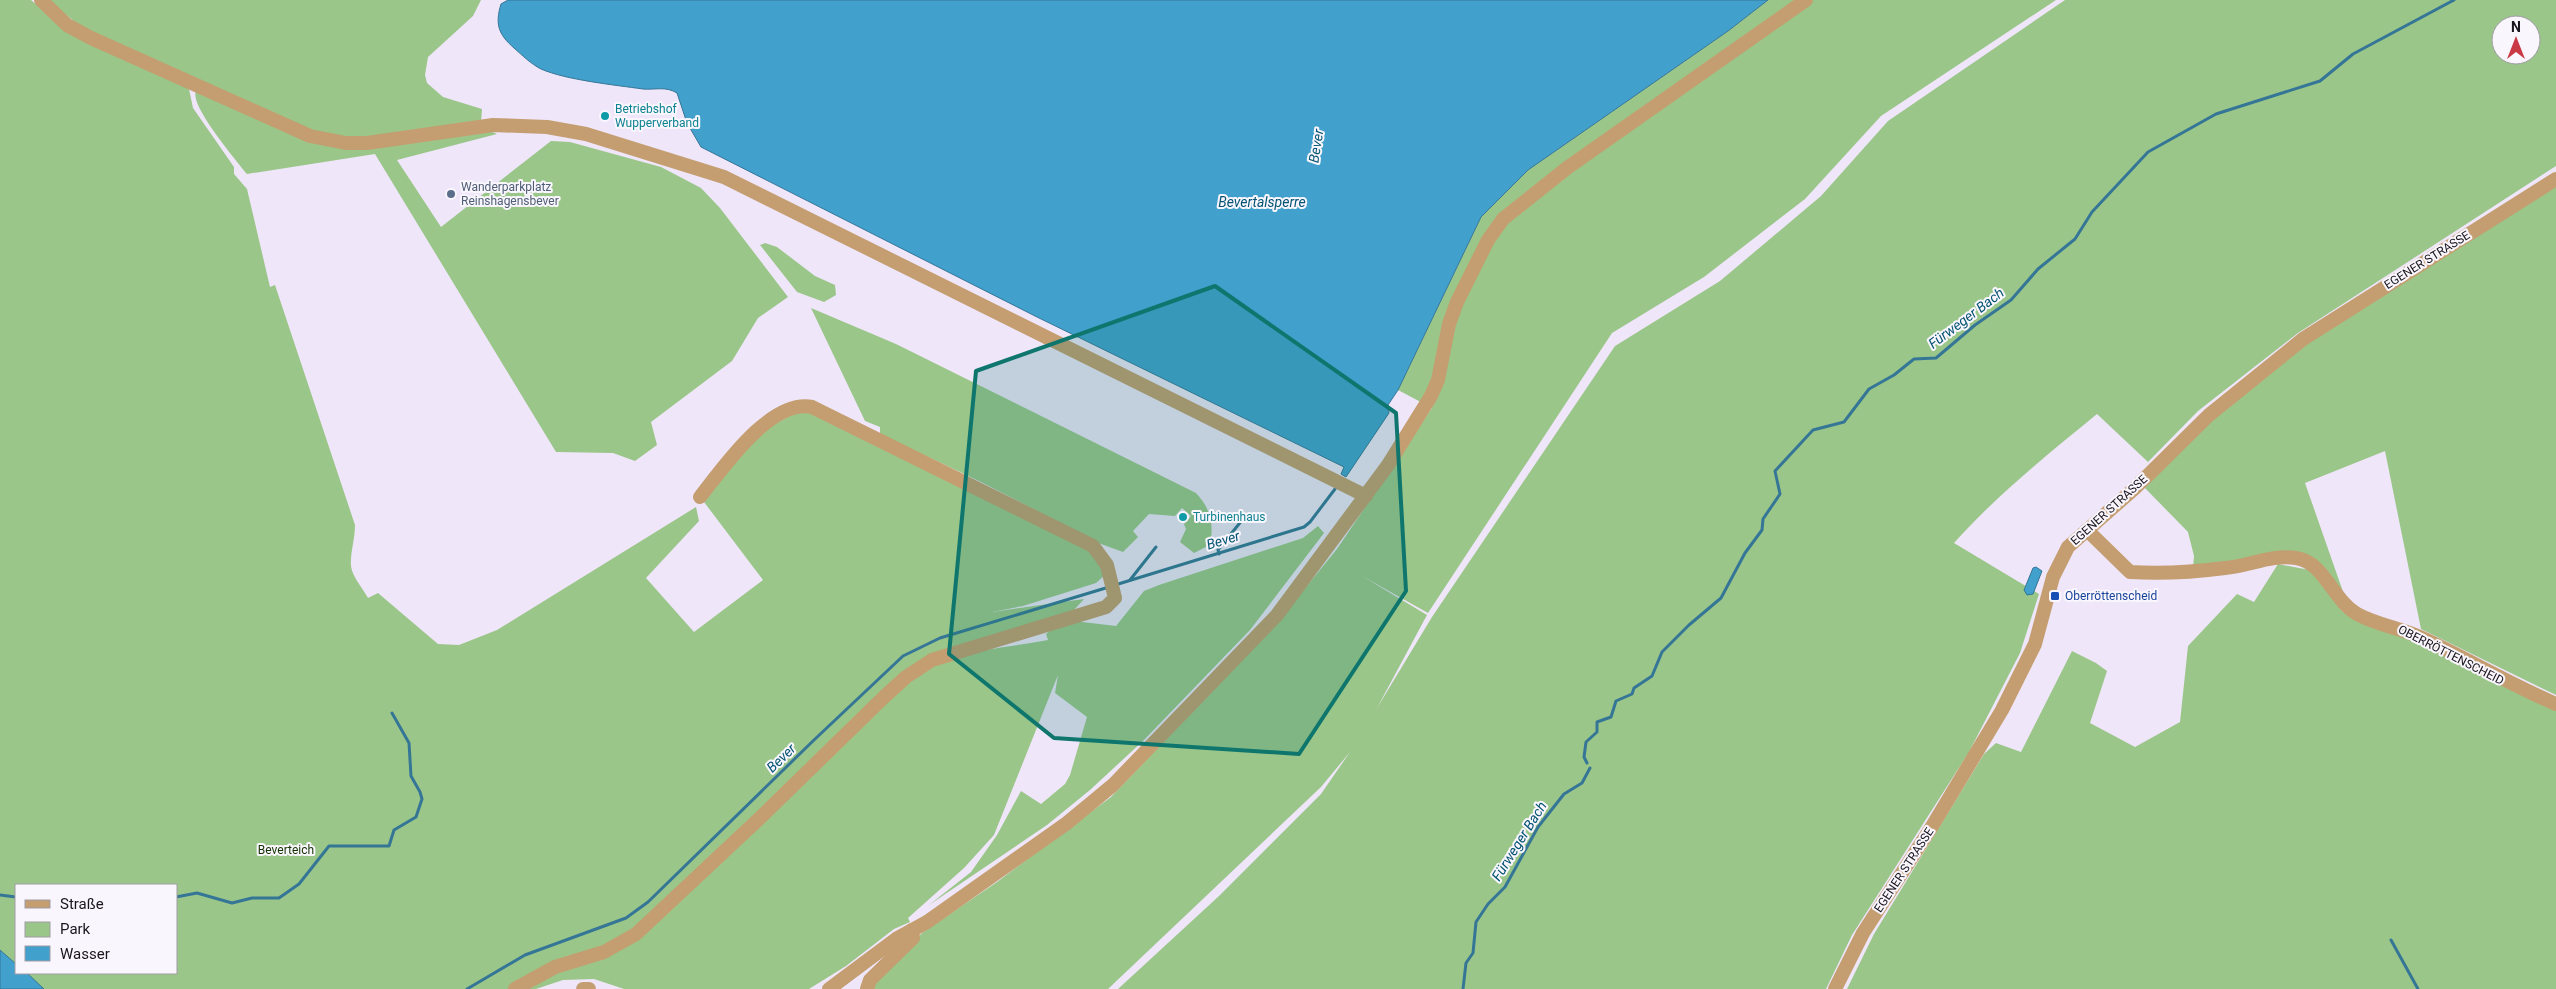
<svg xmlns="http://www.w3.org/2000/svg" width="2556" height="989" font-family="Roboto,sans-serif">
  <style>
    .green { fill: #9bc689; fill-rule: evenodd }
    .water { fill: #41a0cc; stroke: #357697 }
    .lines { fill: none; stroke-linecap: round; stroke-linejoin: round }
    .stream { stroke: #357697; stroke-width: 3 }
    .minor { stroke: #c49e70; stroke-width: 14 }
    .marked { fill: #0f766e; fill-opacity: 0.2; stroke: #0f766e; stroke-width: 4; stroke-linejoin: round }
    .culture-dot { fill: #0f9aa8; stroke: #faf6fe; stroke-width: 2 }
    .service-dot { fill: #5c6f8a; stroke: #faf6fe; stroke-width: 2 }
    .transit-dot { fill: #1a4fb4; stroke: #faf6fe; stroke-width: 2 }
    .labels { text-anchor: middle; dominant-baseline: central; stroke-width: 4; stroke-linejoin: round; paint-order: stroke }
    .culture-label { font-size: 12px; fill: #0d838f; stroke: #faf6fe; text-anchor: start }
    .service-label { font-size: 12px; fill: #4e5e75; stroke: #faf6fe; text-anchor: start }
    .street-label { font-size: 12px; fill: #19151c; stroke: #faf6fe }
    .transit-label { font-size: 12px; fill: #164399; stroke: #faf6fe; text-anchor: start }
    .park-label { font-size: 12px; fill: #133301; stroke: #faf6fe }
    .water-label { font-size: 14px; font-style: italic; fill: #035472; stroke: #faf6fe }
  </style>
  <rect width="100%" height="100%" fill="#efe6fa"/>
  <g class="green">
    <path d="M0 0H31L63 28 189 89 193 108 234 167V174L247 189 270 287 275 285 355 525C355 539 350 554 351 566 352 576 363 589 368 598L378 593 438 644 459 645 497 630 696 507 699 521 646 578 694 632 763 580 704 502 758 433 803 409 1088 546 1106 574 1096 583 1023 606 992 612 1084 599 1065 620 1116 626 1144 591 1159 585 1303 538 1318 526 1324 533 1250 630 1143 741 1090 790 1047 825 929 905 971 872 997 835 1021 791 1041 804 1065 784 1070 775 1087 717 1055 693 1058 675 994 835 964 868 908 918 910 922 894 929 846 966 809 989H624L594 979 563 980 536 989H0ZM1063 621 1046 634 1048 640C1016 646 982 649 950 658 914 669 851 737 821 765L932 660ZM16 885H176V973H16Z"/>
    <polygon points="47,0 481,0 473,16 428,57 425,75 427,83 443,97 482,109 481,122 353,139 322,135 125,48 79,25"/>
    <path d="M1768 0H2056L1881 116 1805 199 1704 277 1612 333 1428 613 1362 576 1427 615 1377 708 1432 617 1615 346 1720 281 1821 196 1888 121 2065 0H2556V166L2298 333 2198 411 2148 462 2097 414C2047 455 1997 495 1954 543L2039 594 2020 653 1969 752 1852 935 1826 989H1118L1219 896 1321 794 1350 752 1321 787 1108 989H870L873 982 922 933 997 882 1111 797 1271 630 1337 549 1432 408 1398 390 1481 217 1528 170 1728 31ZM2501 25H2531V55H2501Z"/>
    <path d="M196 91 330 145 490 131 497 134 397 160 441 227 551 141 570 142 661 167 701 188 720 208 788 297 758 318 732 361 651 422 657 445 635 461 613 453 556 452 375 154 247 174C237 161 189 105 196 91Z"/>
    <polygon points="2556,183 2556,695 2421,629 2385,451 2305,483 2348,606 2294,552 2193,568 2194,556 2188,532 2141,484 2212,417 2306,341"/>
    <polygon points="765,243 777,247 815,276 835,285 836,295 824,302 797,292 760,245"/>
    <path d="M811 308 896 344 1196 493C1211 509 1214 524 1210 545L1194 553 1180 542 1186 529 1184 524 1191 516 1182 508 1175 516 1149 514 1133 531 1138 537 1123 552 1101 544 981 482 880 434V427L865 421Z"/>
    <polygon points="2278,564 2315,571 2342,611 2374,627 2413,638 2556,708 2556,989 1847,989 1874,934 1984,754 1996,743 2021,752 2072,651 2096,663 2107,671 2090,723 2135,747 2180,722 2188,646 2237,594 2254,602"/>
  </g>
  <g class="water">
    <path d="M508 0H1768L1728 31 1528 170 1481 217 1398 390 1388 405 1389 413 1346 477 1341 474 1344 467 1037 317 701 147 687 123 677 93C666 86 655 90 643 89 615 85 566 80 541 69 531 64 522 55 514 48 498 34 495 24 501 4Z"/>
    <polygon points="2036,567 2042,571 2033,594 2027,595 2024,590 2033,568"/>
    <polygon points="0,950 16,964 16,973 27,973 44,989 0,989"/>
  </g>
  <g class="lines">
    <g class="stream">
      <polyline points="1219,554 1218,550 1243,519"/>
      <polyline points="1130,580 1156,547"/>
      <polyline points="1115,585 1304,527 1310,522 1335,489"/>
      <polyline points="1587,763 1584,757 1586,742 1597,732 1597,722 1611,717 1616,701 1632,694 1634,688 1652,676 1662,652 1689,625 1721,598 1745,553 1762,530 1763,519 1780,494 1775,471 1813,430 1844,422 1869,389 1894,375 1914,359 1936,358 1975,325 2011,300 2038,269 2075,239 2092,212 2148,152 2216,114 2320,81 2353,54 2454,0"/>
      <polyline points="0,895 16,897"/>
      <polyline points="176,897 197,893 232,903 252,898 279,898 299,884 329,846 389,846 394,830 416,817 422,799 420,792 411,776 409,743 392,713"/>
      <polyline points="2391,940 2418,989"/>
      <polyline points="467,989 525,955 626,918 648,902 814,740 903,656 940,638 1109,587"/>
      <polyline points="1463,989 1466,963 1473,953 1476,922 1488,904 1505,887 1538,827 1564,794 1582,783 1590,768"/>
    </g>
    <g class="minor">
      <polyline points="41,0 67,25 91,38 310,136 346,143 367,143 493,125 547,127 586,134 724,177 1366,496"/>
      <path d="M2087 530 2130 572C2161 574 2194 572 2225 568 2249 566 2272 554 2296 558 2325 562 2333 602 2359 615 2378 625 2400 628 2420 637 2466 658 2509 684 2556 704"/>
      <path d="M515 989 555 967 604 952 636 934 762 816 884 697 906 677 932 660 1106 607 1115 598 1107 565 1093 546 812 407C770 399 723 468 700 497"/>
      <polyline points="583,989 589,989"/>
      <polyline points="829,989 896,939 927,922 1067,823 1113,785 1277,615 1388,465 1431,396 1438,380 1449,324 1457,302 1488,240 1503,219 1567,168 1806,0"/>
      <polyline points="867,989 870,980 913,938 912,930"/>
      <polyline points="1835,989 1863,933 1931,828 2002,710 2035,644 2053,577 2068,547 2135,488 2209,415 2303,339 2556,179"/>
    </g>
  </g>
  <path class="marked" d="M1215 286 1396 413 1406 591 1299 754 1054 738 949 654 976 371Z"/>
  <g class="culture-dot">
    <circle cx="605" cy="116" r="5"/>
    <circle cx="1183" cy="517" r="5"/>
  </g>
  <circle class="service-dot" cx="451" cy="194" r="5"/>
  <rect class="transit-dot" x="2050" y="591" width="10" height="10" rx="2.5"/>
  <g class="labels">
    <g class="culture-label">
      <text x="615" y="109">Betriebshof<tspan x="615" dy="14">Wupperverband</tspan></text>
      <text x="1193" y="517">Turbinenhaus</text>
    </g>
    <g class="service-label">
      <text x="461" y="187">Wanderparkplatz<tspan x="461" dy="14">Reinshagensbever</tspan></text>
    </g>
    <g class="street-label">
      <text transform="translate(2427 260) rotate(-32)">EGENER STRASSE</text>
      <text transform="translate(2109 510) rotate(-42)">EGENER STRASSE</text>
      <text transform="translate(2451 655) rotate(27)">OBERRÖTTENSCHEID</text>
      <text transform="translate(1904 870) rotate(-57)">EGENER STRASSE</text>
    </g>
    <g class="transit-label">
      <text x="2065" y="596">Oberröttenscheid</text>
    </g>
    <g class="park-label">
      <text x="286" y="850">Beverteich</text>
    </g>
    <g class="water-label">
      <text transform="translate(1316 146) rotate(-81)">Bever</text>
      <text x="1262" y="202">Bevertalsperre</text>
      <text transform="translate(1966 318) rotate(-37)">Fürweger Bach</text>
      <text transform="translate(1223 540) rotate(-17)">Bever</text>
      <text transform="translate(781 758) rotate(-44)">Bever</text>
      <text transform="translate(1519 841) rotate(-58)">Fürweger Bach</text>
    </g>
  </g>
  <rect x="15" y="884" width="162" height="90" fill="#faf6fe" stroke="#a09ca4"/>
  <rect x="25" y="900" width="25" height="8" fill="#c49e70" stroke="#a09ca4"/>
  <text x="60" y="909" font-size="15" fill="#19151c">Straße</text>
  <rect x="25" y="922" width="25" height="15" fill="#9bc689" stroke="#a09ca4"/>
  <text x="60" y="934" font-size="15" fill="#19151c">Park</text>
  <rect x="25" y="946" width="25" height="15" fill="#41a0cc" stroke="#a09ca4"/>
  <text x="60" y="959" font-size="15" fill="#19151c">Wasser</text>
  <g transform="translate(2516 40)"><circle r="24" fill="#faf6fe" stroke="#a09ca4"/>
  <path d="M0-4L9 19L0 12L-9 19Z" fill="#ca3a46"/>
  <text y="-8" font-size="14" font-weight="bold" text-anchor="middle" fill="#19151c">N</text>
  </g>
</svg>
